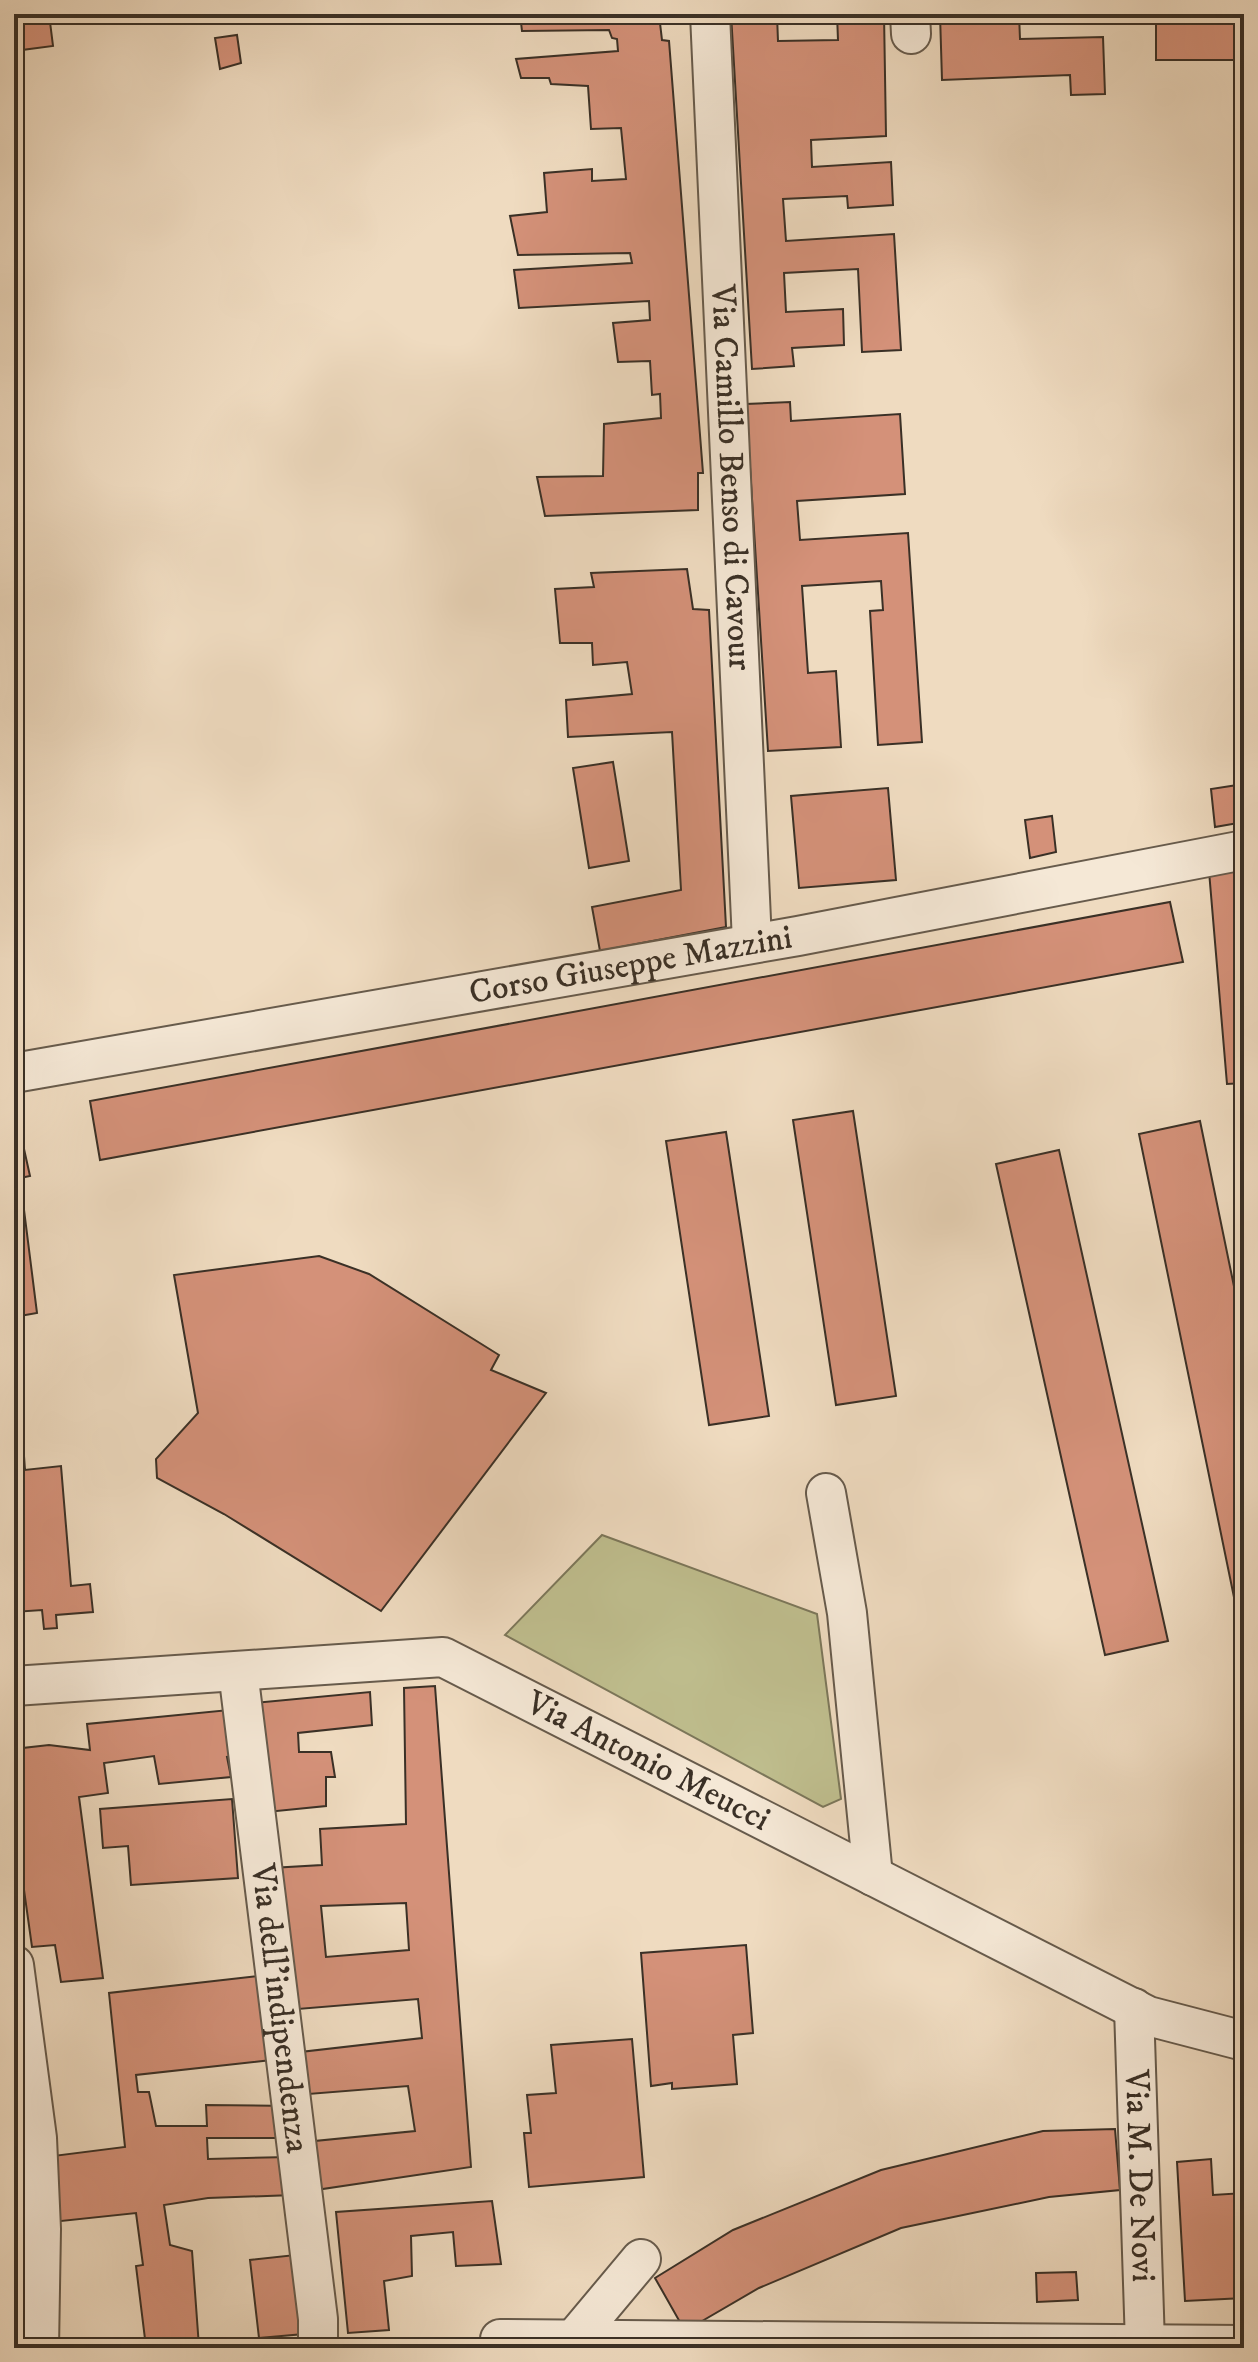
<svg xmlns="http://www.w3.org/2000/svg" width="1258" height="2362" font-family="'IM FELL DW Pica',serif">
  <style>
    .green { fill: #bfbe8e; stroke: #7c775a; stroke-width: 2 }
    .building { fill: #d49179; stroke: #3a3026; stroke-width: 2; fill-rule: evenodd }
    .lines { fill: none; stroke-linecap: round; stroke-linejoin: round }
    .minor-casing { stroke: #675b4c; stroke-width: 42 }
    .minor { stroke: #f5e8d6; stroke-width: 38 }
    .labels { text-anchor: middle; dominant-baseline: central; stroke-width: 7; stroke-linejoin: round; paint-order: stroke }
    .street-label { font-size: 34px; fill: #3a3026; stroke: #f5e8d6 }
  </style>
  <rect width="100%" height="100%" fill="#efdbc0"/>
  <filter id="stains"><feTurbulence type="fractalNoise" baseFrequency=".0025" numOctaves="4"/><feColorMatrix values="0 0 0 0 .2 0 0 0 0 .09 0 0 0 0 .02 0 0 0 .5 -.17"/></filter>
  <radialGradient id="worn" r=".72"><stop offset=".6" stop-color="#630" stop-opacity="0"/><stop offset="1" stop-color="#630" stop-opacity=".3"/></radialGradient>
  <polygon class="green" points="602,1535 817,1614 841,1799 823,1807 505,1635"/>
  <g class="building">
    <polygon points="14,14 49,14 53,46 14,51"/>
    <polygon points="520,14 668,14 660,23 662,40 669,41 703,473 698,473 698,510 545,516 537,477 603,476 604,424 661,418 660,394 652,395 650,361 618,362 613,323 650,320 649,301 519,308 514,270 632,263 630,253 518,255 510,216 547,212 544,173 592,169 592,181 626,179 621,128 591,129 588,86 551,84 549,78 521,78 516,59 618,51 617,39 612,38 609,30 522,31"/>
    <polygon points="731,14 818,14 777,15 778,41 838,40 837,14 884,14 886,136 811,140 812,167 891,162 893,205 848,208 847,196 783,199 786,241 894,234 901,350 862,352 858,269 784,273 786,312 843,309 844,345 792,348 794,366 752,369"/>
    <polygon points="940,14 1019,14 1020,39 1103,37 1105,94 1071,95 1070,75 942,80"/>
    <rect x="1156" y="14" width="88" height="46"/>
    <polygon points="237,35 241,63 220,69 215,38"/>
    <polygon points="790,402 791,421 900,414 905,494 797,501 800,540 908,533 922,742 878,745 870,611 883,610 881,581 802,586 808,673 836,671 841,747 768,751 746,404"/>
    <polygon points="687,569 693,609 709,610 726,927 600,951 592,907 681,890 672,732 568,737 566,700 632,694 627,662 593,665 592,643 560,643 555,589 594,587 591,573"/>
    <polygon points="613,762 629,861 589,868 573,768"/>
    <polygon points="1244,784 1244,822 1215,827 1211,789"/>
    <polygon points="888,788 896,880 799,888 791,796"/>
    <polygon points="1052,816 1056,852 1030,858 1025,820"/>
    <polygon points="1244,865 1244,1083 1227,1084 1209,871"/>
    <polygon points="1170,902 1183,962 100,1160 90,1101"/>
    <polygon points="853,1111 896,1396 836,1405 793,1120"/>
    <polygon points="1200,1121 1244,1335 1244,1646 1139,1134"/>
    <polygon points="726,1132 769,1416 709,1425 666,1141"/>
    <polygon points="24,1149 30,1176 20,1178 37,1313 14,1317 14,1152"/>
    <polygon points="1059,1150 1168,1641 1105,1655 996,1164"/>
    <polygon points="319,1256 369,1274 499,1355 491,1370 546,1393 381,1611 224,1514 157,1478 156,1459 198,1413 174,1275"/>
    <polygon points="23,1442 25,1470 61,1466 71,1586 90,1584 93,1612 56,1615 57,1628 44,1629 42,1610 14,1612 14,1443"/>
    <path d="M435 1686 471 2167 309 2191 305 2142 415 2131 408 2086 296 2095 292 2053 422 2038 418 1999 286 2010 271 1868 322 1865 320 1829 406 1824 404 1688ZM406 1903 409 1950 326 1957 321 1906Z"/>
    <polygon points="370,1692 372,1725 298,1733 299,1752 331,1752 335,1777 326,1777 326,1806 267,1812 253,1703"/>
    <polygon points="239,1709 246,1755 227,1757 231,1777 159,1784 154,1756 104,1763 108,1793 79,1797 103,1978 61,1982 55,1945 32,1947 14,1819 14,1749 49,1745 90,1750 87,1724"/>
    <polygon points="232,1799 238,1878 131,1885 128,1846 103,1848 100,1809"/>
    <polygon points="746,1945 753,2033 733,2035 737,2084 672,2089 672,2083 651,2086 641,1953"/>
    <polygon points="275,1974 280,2059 136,2075 138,2092 149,2092 156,2126 207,2126 206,2105 291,2106 293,2138 207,2138 208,2159 289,2157 293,2195 208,2198 164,2205 170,2245 192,2251 199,2347 146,2347 136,2266 143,2265 136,2213 52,2222 45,2157 125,2147 109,1993"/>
    <polygon points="632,2039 644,2177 529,2187 524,2133 531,2133 527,2095 556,2093 551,2045"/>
    <polygon points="14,2068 31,2166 14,2168"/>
    <polygon points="1115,2129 1120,2190 1049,2197 901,2228 759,2288 685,2331 655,2278 733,2230 881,2170 1043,2131"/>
    <polygon points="1211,2159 1213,2195 1244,2193 1244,2298 1185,2301 1177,2162"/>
    <polygon points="492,2201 501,2264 456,2266 453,2232 411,2236 412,2276 384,2281 389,2330 348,2333 336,2212"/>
    <polygon points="14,2241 27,2242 31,2348 14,2348"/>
    <polygon points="295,2255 304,2334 259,2338 250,2260"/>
    <polygon points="1076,2272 1078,2300 1037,2302 1036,2273"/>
  </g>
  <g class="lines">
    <g class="minor-casing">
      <g id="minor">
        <path id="s1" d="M710 14 752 942"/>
        <polyline points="910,14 911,34"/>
        <path id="s2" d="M14 1073 798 936 1244 850"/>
        <polyline points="826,1493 847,1613 873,1876"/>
        <path id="s3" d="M238 1671 318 2319V2348"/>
        <path id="s4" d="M14 1686 443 1657 1148 2016 1244 2041"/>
        <polyline points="14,1965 37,2138 41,2229 39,2348"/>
        <path id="s5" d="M1134 2008 1145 2344"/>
        <polyline points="500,2339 1244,2345"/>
        <polyline points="574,2339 641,2259"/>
      </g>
    </g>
    <use href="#minor" class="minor"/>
  </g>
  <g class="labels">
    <g class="street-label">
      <text stroke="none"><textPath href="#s1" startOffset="464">Via Camillo Benso di Cavour</textPath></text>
      <text stroke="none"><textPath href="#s2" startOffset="626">Corso Giuseppe Mazzini</textPath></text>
      <text stroke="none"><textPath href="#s4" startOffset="660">Via Antonio Meucci</textPath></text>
      <text stroke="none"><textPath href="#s3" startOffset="340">Via dell'indipendenza</textPath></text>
      <text stroke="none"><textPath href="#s5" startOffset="168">Via M. De Novi</textPath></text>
    </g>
  </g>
  <rect width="1258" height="2362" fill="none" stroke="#efdbc0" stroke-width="48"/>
  <rect x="16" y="16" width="1226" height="2330" fill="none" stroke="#3a3026" stroke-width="4"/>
  <rect x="24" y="24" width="1210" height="2314" fill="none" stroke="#3a3026" stroke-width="2"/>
  <rect width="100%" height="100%" filter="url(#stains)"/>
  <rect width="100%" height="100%" fill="url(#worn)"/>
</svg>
